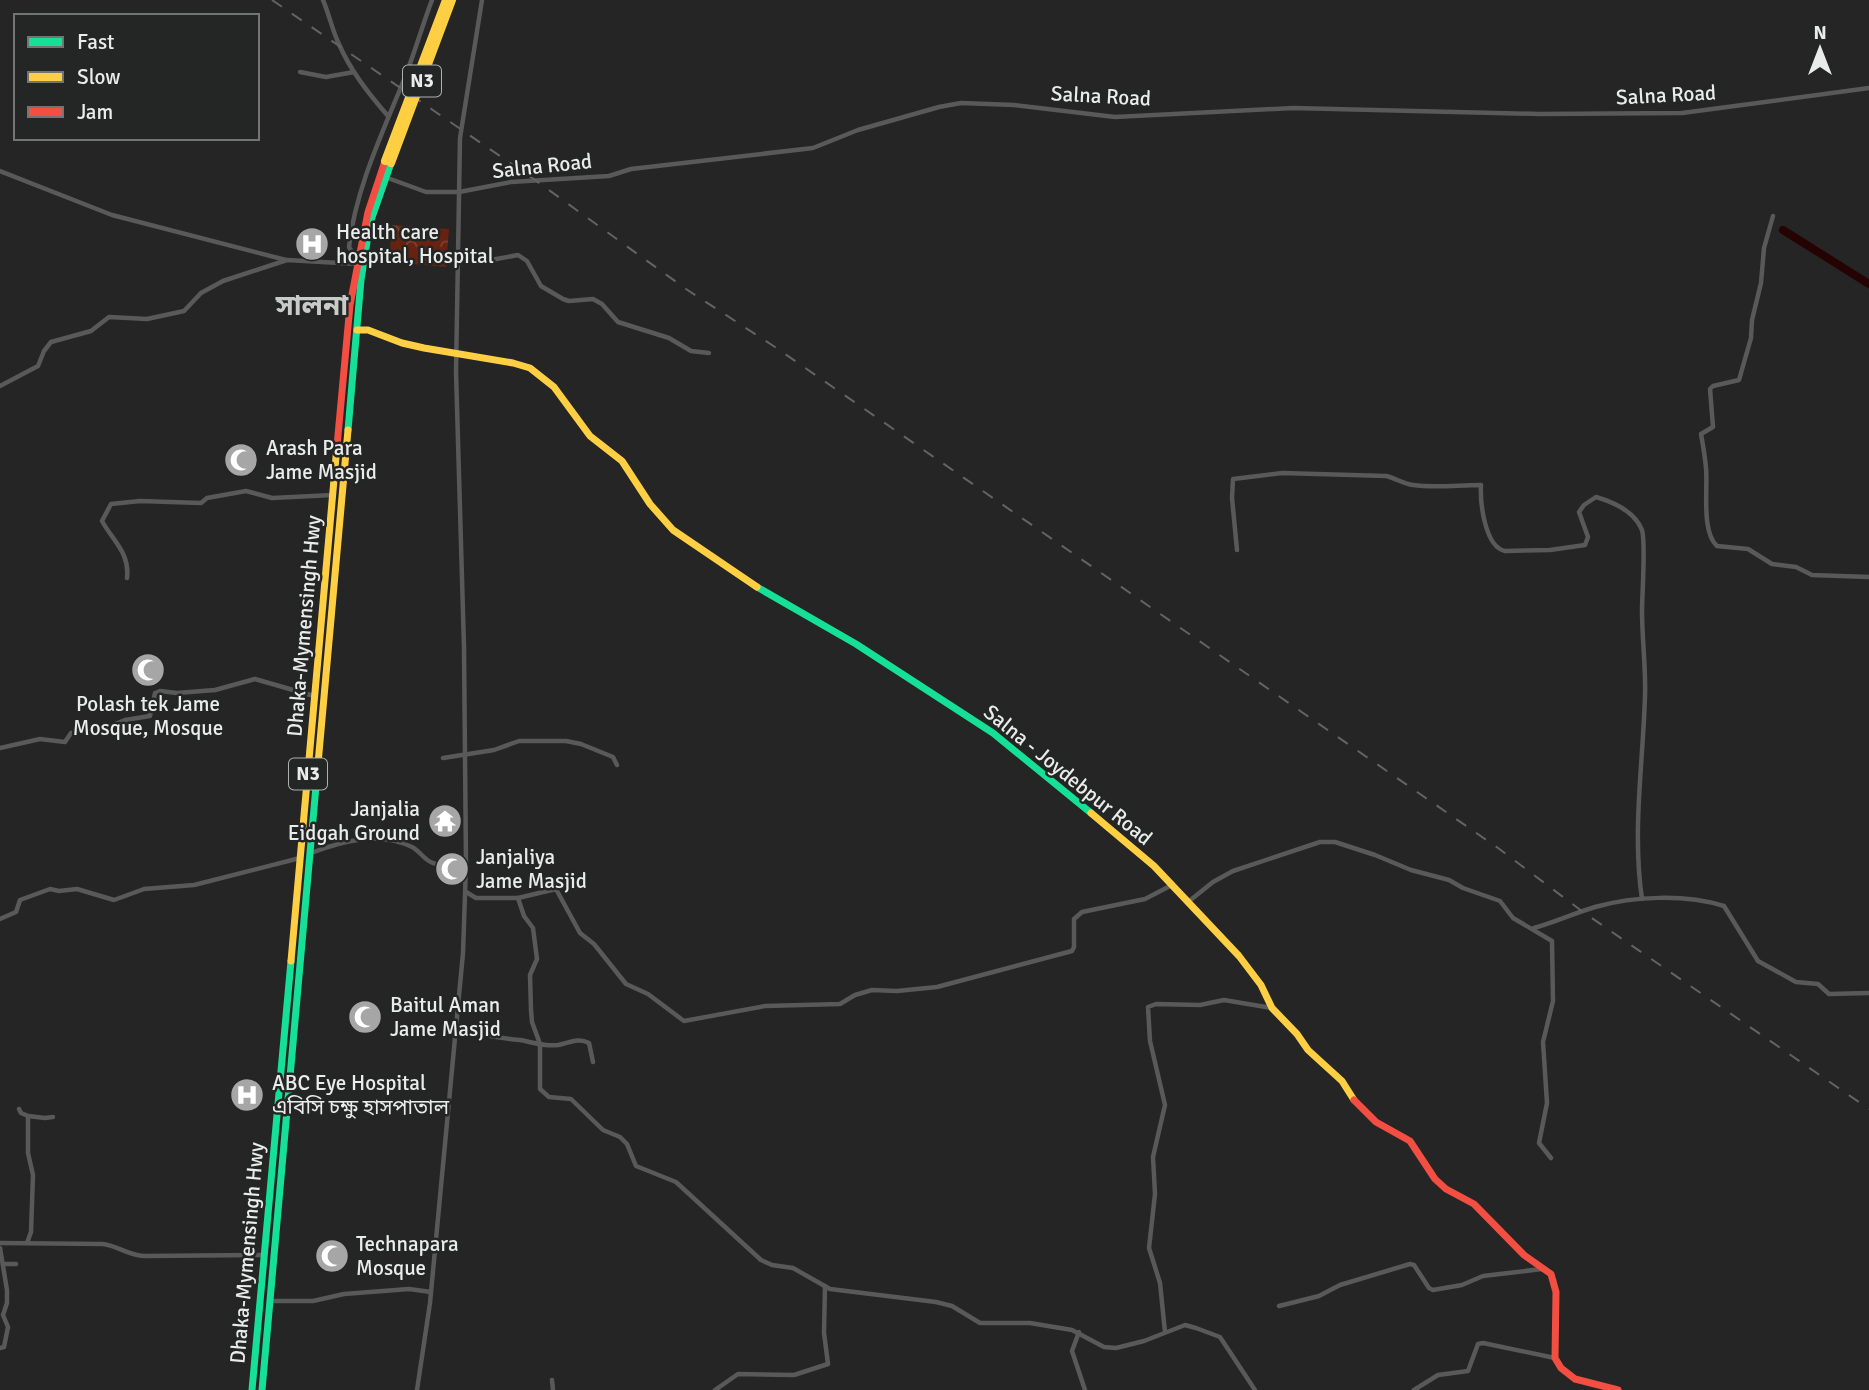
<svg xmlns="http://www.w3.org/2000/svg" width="1869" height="1390" font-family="Signika,'Noto Sans Bengali',sans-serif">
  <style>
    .park { fill: url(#park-crowns) }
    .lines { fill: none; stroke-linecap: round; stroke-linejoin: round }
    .river { stroke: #260303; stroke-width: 8 }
    .street { stroke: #595959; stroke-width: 4.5 }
    .fast { stroke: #16e098; stroke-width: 7 }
    .slow { stroke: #ffcf43; stroke-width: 7 }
    .jam { stroke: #f24e42; stroke-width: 7 }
    .rail { stroke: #636363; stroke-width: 2; stroke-dasharray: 12 12; stroke-linecap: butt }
    .slow-bridge { stroke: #ffcf43; stroke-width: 8 }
    .labels { text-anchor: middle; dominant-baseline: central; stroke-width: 5; stroke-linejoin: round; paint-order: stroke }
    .shield { fill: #232624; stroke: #aeb1af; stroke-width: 2 }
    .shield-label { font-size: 19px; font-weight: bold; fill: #eaeceb }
    .street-label { font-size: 21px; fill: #eaeceb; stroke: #232624 }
    .poi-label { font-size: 21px; fill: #eaeceb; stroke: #232624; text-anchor: start }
    .district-label { font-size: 28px; font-weight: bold; fill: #c8cbc9; stroke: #232624 }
  </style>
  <defs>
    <pattern id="park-crowns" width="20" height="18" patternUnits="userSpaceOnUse" patternTransform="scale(1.75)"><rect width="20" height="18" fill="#672211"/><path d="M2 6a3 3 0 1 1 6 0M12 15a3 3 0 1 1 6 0" fill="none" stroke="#7d4234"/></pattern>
  </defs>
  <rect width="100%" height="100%" fill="#242524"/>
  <polygon class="park" points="392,225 449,229 446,267 389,262"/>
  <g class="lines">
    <polyline class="river" points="1783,230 1869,284"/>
    <g class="street">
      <path d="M323 0C329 14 332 29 338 42 350 70 368 93 388 116"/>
      <polyline points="300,72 326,77 354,72"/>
      <polyline points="0,171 112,215 286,260"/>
      <polyline points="385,177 426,192 459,192 511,182 609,176 631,169 813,148 858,130 939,107 961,103 1014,105 1115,117 1293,108 1540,114 1682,113 1869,88"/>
      <path d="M1773 216 1764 248 1761 283 1752 320 1751 338 1739 380 1713 386 1710 389 1713 427 1701 434C1703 445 1705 457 1706 468 1708 488 1701 532 1717 546L1748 549 1772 564 1796 567 1812 575 1869 577"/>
      <path d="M359 253 352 252 349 247C355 192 380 138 401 87 413 59 421 29 432 0"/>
      <polyline points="458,260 491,260 518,255 527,261 541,286 563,299 569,301 593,299 602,304 618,322 669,338 691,351 709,353"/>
      <polyline points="0,386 38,366 44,351 51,342 91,331 109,317 147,319 184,311 201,293 223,281 287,260 357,264"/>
      <path d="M1237 550 1232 498 1233 479 1282 473 1386 476C1395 478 1404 484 1413 485 1435 488 1458 485 1481 485 1480 503 1485 547 1505 551L1550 550 1585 545 1588 537 1579 512 1584 505 1596 497C1613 502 1635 512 1642 530 1646 543 1642 594 1642 611 1642 639 1646 668 1645 696 1643 764 1632 831 1642 899"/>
      <path d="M127 578C130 553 113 541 102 521L111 504 140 501 201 503 207 498 246 491 272 498 333 495"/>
      <polyline points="0,748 40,739 65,742 71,733 108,727 125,720 150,716 155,693 160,691 177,693 215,690 255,679 314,696"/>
      <polyline points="443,758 494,750 519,741 566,741 581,744 613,757 617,765"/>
      <path d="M311 853C342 841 380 831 412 847 420 851 425 861 433 863 443 867 455 864 466 865"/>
      <polyline points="466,892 476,898 518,898 524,916 533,928 537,959 530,975 531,1010 532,1022 540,1044 540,1089 549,1097 571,1099 603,1130 620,1137 627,1144 636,1166 676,1182 761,1260 772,1265 793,1268 830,1289 936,1302 952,1306 980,1323 1030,1323 1072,1330 1104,1347 1116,1348 1144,1341 1185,1325 1196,1328 1220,1337 1255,1390"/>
      <polyline points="518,898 556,889 580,933 594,944 626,984 648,994 684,1021 765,1006 840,1004 855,995 872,990 897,991 937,987 1072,951 1074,947 1074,919 1082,912 1145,899 1172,885"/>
      <polyline points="1188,902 1213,882 1233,871 1320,842 1335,842 1375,855 1411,870 1449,880 1463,888 1500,901 1513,918 1552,941 1553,1001 1543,1042 1547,1103 1539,1143 1551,1158"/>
      <polyline points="0,919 16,912 20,900 50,889 59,891 77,889 114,900 144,889 194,885 300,858"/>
      <path d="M1534 928C1555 922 1575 913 1595 907 1634 896 1685 894 1724 906L1758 961 1796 982 1818 984 1829 994 1869 993"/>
      <path d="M455 1028C477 1034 498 1038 520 1040 532 1042 545 1047 558 1045 569 1043 578 1037 589 1043L593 1062"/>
      <polyline points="19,1109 21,1113 28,1116 28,1153 33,1175 31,1232 27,1243"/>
      <polyline points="28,1116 45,1118 53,1117"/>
      <path d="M0 1243 103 1244C118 1246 128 1255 144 1256L265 1255"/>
      <polyline points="0,1248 7,1290 7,1303 3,1315 8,1327 4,1347 0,1348"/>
      <polyline points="3,1264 16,1264"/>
      <polyline points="271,1301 313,1301 344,1294 409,1289 431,1292"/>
      <polyline points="1279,1306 1319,1296 1340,1285 1410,1264 1414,1265 1429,1288 1433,1290 1462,1285 1483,1276 1542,1269"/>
      <polyline points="1079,1332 1072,1351 1085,1390"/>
      <polyline points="1165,1332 1160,1283 1149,1248 1155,1194 1153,1157 1165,1105 1150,1041 1148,1007 1156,1004 1200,1005 1224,1000 1272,1008"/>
      <polyline points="552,1380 553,1390"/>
      <polyline points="417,1390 430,1303 463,953 466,865 464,647 456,372 460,138 482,0"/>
      <polyline points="715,1390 738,1374 794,1375 828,1364 824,1333 825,1286"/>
      <polyline points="1414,1390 1438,1375 1468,1371 1478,1344 1483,1343 1555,1358"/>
    </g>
    <g class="fast">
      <polyline points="348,430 361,280 370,223 391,163"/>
      <polyline points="757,587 856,644 993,733 1091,813"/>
      <polyline points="252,1390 291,961"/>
      <polyline points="262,1390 316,786"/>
    </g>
    <g class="slow">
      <polyline points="357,330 368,330 402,343 424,348 513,363 530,368 554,387 590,436 622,461 650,504 673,530 757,587"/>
      <polyline points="316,786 348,430"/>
      <polyline points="1091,813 1154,866 1239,956 1261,985 1272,1008 1297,1034 1308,1050 1342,1081 1354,1100"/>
      <polyline points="291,961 337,446"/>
    </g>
    <g class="jam">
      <polyline points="337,446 350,305 368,212 385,161"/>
      <polyline points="1354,1100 1376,1122 1410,1141 1435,1179 1446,1189 1474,1204 1524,1255 1551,1274 1556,1292 1555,1358 1561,1368 1575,1379 1618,1390"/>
    </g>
    <polyline class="rail" points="272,0 535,180 686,289 775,347 1498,848 1583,912 1869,1109"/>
    <g class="slow-bridge">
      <polyline points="385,161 446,0"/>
      <polyline points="391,163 452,0"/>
    </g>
  </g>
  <defs>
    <g id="hospital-disc" transform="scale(1.75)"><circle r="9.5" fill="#a5a6a5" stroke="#232624"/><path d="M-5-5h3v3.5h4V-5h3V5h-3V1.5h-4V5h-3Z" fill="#fff"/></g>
    <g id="mosque-disc" transform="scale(1.75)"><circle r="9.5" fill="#a5a6a5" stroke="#232624"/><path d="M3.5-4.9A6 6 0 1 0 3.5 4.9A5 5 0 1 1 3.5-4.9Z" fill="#fff"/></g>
    <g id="temple-disc" transform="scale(1.75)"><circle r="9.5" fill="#a5a6a5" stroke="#232624"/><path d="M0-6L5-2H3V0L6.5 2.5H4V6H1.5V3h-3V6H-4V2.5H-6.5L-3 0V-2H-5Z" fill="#fff"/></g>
  </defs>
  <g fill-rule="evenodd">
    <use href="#hospital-disc" x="312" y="244"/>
    <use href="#mosque-disc" x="241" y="460"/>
    <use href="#mosque-disc" x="148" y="670"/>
    <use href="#temple-disc" x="445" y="821"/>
    <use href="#mosque-disc" x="452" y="869"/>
    <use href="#mosque-disc" x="365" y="1017"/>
    <use href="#hospital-disc" x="247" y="1095"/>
    <use href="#mosque-disc" x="332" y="1256"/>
  </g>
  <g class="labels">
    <g class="shield">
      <rect x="403" y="65.5" width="38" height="31" rx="5"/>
      <rect x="289" y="758.5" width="38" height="31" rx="5"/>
    </g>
    <g class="shield-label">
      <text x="422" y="81">N3</text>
      <text x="308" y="774">N3</text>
    </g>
    <g class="street-label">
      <text transform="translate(1666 95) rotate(-3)">Salna Road</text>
      <text transform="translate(1101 96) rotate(3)">Salna Road</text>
      <text transform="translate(542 166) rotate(-6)">Salna Road</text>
      <text transform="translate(304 626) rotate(-85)">Dhaka-Mymensingh Hwy</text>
      <text transform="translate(1068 775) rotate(39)">Salna - Joydebpur Road</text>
      <text transform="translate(247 1253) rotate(-85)">Dhaka-Mymensingh Hwy</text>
    </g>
    <g class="poi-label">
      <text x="336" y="232">Health care<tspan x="336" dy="24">hospital, Hospital</tspan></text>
      <text x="266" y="448">Arash Para<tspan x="266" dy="24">Jame Masjid</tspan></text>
      <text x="148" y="704" text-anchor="middle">Polash tek Jame<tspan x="148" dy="24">Mosque, Mosque</tspan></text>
      <text x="420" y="809" text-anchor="end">Janjalia<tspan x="420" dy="24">Eidgah Ground</tspan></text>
      <text x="476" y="857">Janjaliya<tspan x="476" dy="24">Jame Masjid</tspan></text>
      <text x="390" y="1005">Baitul Aman<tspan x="390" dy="24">Jame Masjid</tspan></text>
      <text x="272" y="1083">ABC Eye Hospital<tspan x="272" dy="24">এবিসি চক্ষু হাসপাতাল</tspan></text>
      <text x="356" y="1244">Technapara<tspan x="356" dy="24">Mosque</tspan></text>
    </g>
    <g class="district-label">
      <text x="312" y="306">সালনা</text>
    </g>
  </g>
  <rect x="14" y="14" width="245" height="126" fill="#232624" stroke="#737574" stroke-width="2"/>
  <rect x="28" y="37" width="35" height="10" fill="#16e098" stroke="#737574" stroke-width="2"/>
  <text x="77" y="49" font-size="21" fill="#eaeceb">Fast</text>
  <rect x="28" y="72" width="35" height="10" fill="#ffcf43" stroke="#737574" stroke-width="2"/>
  <text x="77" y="84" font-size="21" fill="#eaeceb">Slow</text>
  <rect x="28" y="107" width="35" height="10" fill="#f24e42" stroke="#737574" stroke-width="2"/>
  <text x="77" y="119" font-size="21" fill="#eaeceb">Jam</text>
  <g transform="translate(1820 49)" stroke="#232624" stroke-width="5" paint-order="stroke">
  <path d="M0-5L12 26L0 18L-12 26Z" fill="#eaeceb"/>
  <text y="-10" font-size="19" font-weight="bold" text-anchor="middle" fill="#eaeceb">N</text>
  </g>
</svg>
